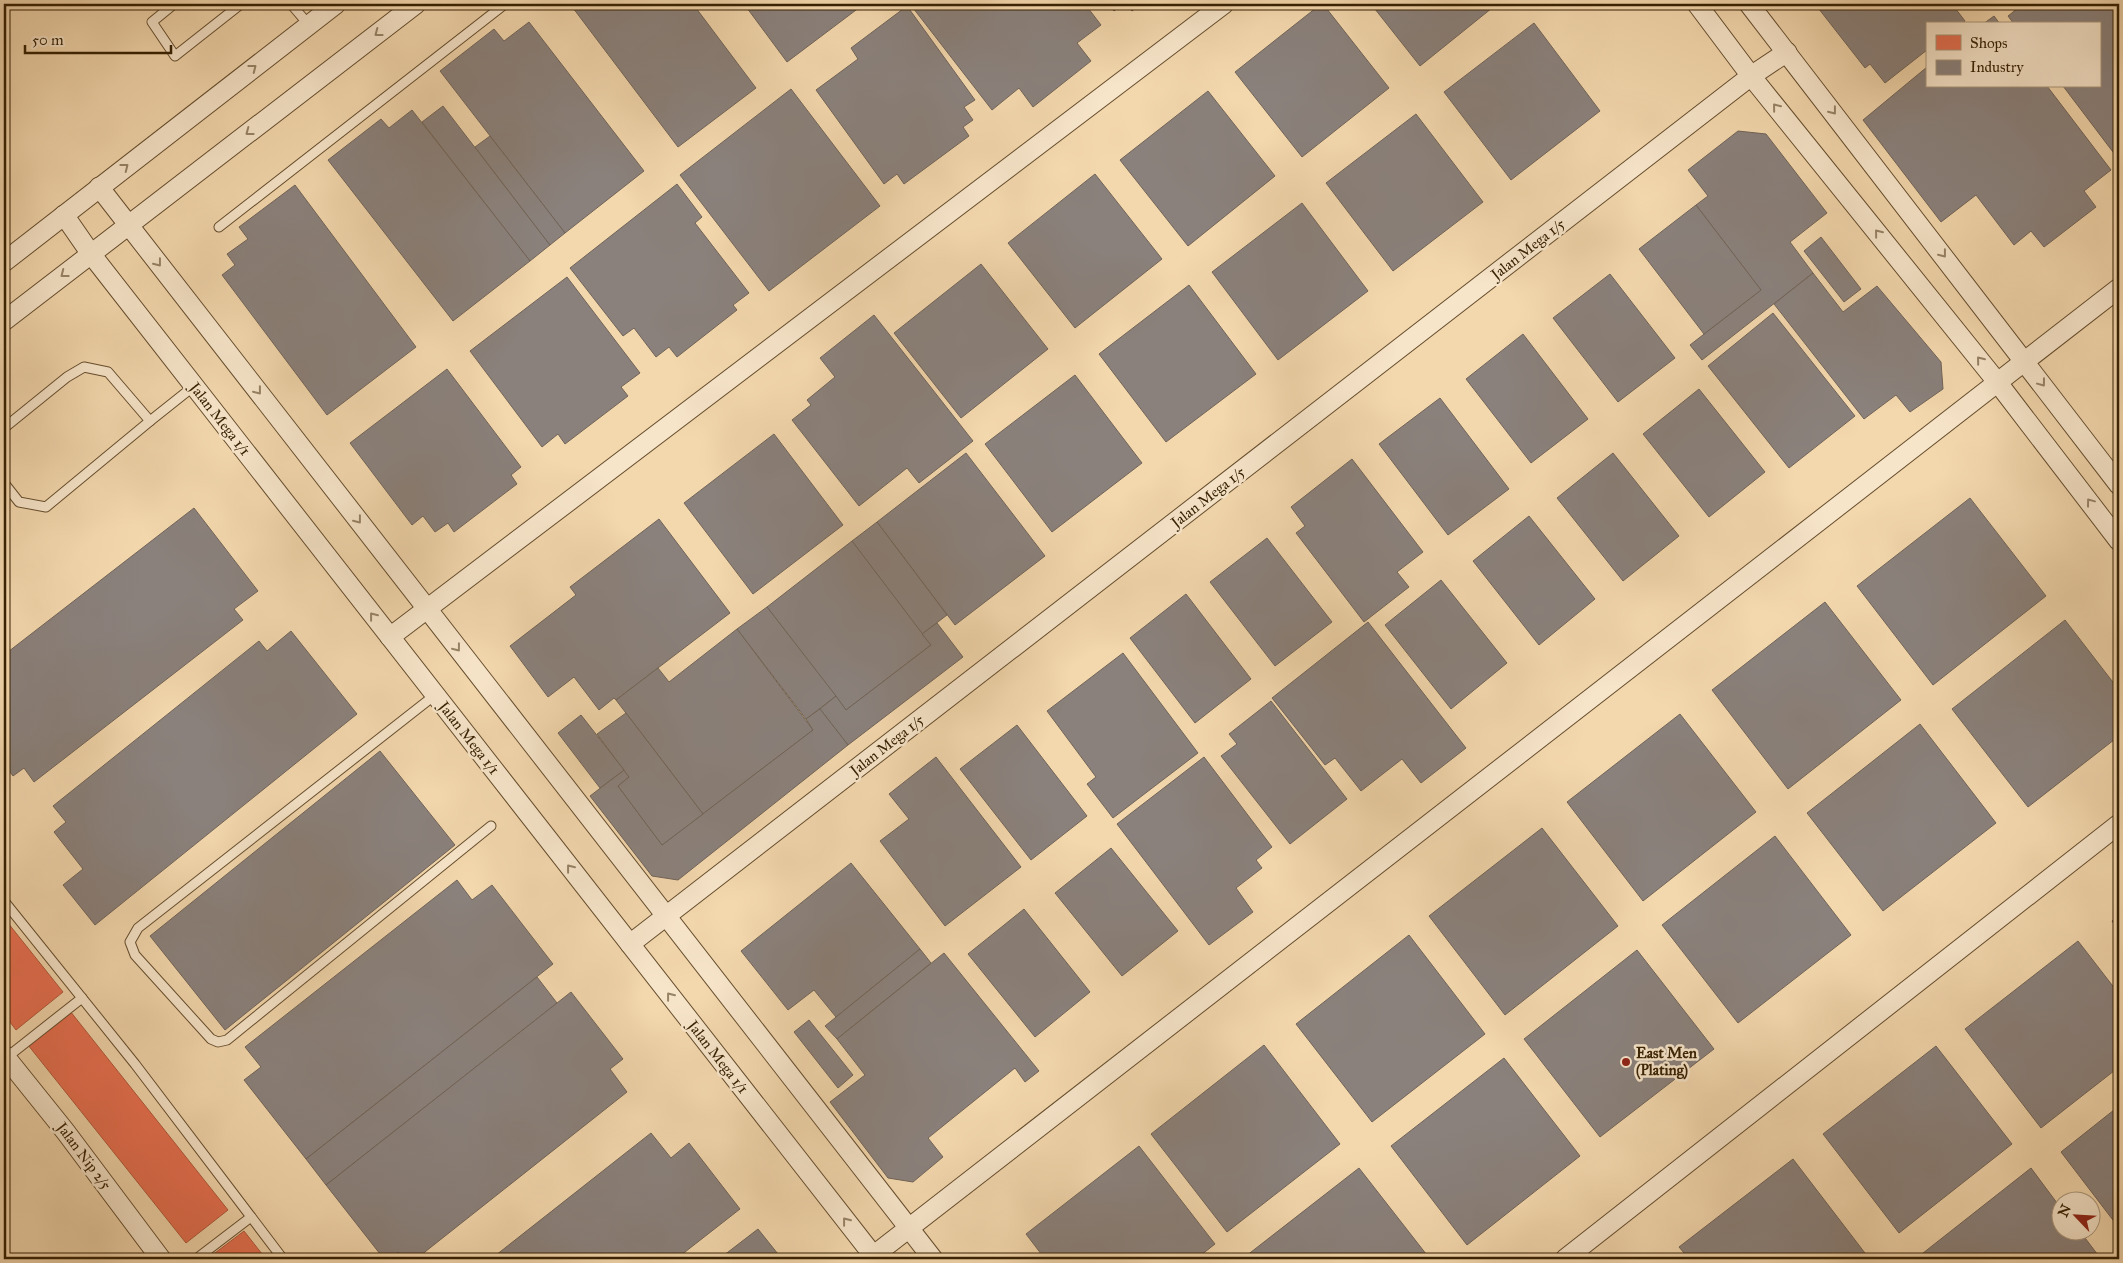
<svg xmlns="http://www.w3.org/2000/svg" width="2123" height="1263" font-family="'IM FELL Great Primer',serif">
  <style>
    .shops { fill: #e76f51; stroke: #b2583a }
    .industry { fill: #8a817c; stroke: #716458 }
    .lines { fill: none; stroke-linecap: round; stroke-linejoin: round }
    .lane-casing { stroke: #664e2e; stroke-width: 11 }
    .street-casing { stroke: #664e2e; stroke-width: 21 }
    .lane { stroke: #f7e5ca; stroke-width: 9 }
    .street { stroke: #f7e5ca; stroke-width: 19 }
    .oneway { stroke: #978366 }
    .poi-dot { fill: #8f2418; stroke: #f7e5ca; stroke-width: 2 }
    .labels { text-anchor: middle; dominant-baseline: central; stroke-width: 5; stroke-linejoin: round; paint-order: stroke }
    .street-label { font-size: 15px; fill: #372103; stroke: #f7e5ca }
    .poi-label { font-size: 15px; font-weight: bold; fill: #372103; stroke: #f7e5ca; text-anchor: start }
  </style>
  <rect width="100%" height="100%" fill="#f3d7ad"/>
  <filter id="stains"><feTurbulence type="fractalNoise" baseFrequency=".004" numOctaves="4"/><feColorMatrix values="0 0 0 0 .2 0 0 0 0 .09 0 0 0 0 .02 0 0 0 .5 -.17"/></filter>
  <radialGradient id="worn" r=".72"><stop offset=".6" stop-color="#630" stop-opacity="0"/><stop offset="1" stop-color="#630" stop-opacity=".3"/></radialGradient>
  <g class="shops">
    <polygon points="4,918 63,992 16,1030 4,1014"/>
    <polygon points="70,1011 228,1210 186,1243 28,1045"/>
    <polygon points="244,1231 266,1259 207,1259"/>
  </g>
  <g class="industry">
    <polygon points="570,4 693,4 756,88 678,147"/>
    <polygon points="744,4 864,4 787,62"/>
    <polygon points="910,4 1085,4 1101,25 1077,43 1091,61 1033,107 1019,88 992,110"/>
    <polygon points="1109,4 1123,4 1114,11"/>
    <polygon points="1126,4 1141,4 1132,11"/>
    <polygon points="1321,4 1323,4 1389,88 1302,157 1235,72"/>
    <polygon points="1371,4 1497,4 1420,66"/>
    <polygon points="1815,4 1952,4 1965,21 1961,24 1927,24 1927,50 1885,83 1870,64 1865,68"/>
    <polygon points="2023,4 2119,4 2119,160 2063,86 2099,86 2099,24 2014,24 2008,16"/>
    <polygon points="907,6 975,100 964,107 973,120 963,127 969,136 904,184 897,174 884,184 816,90 858,59 851,48"/>
    <polygon points="1994,16 2000,24 1983,24"/>
    <polygon points="529,22 644,171 565,233 440,71 494,29 504,41"/>
    <polygon points="1534,23 1600,111 1511,180 1444,92"/>
    <polygon points="1927,67 1927,86 2047,86 2111,170 2084,191 2096,207 2044,247 2031,231 2014,245 1976,195 1941,222 1863,120"/>
    <polygon points="791,89 880,206 769,291 680,175"/>
    <polygon points="1208,91 1275,176 1188,246 1120,160"/>
    <polygon points="443,106 550,245 530,261 422,122"/>
    <polygon points="412,110 530,261 453,321 328,160 381,119 389,128"/>
    <polygon points="1416,114 1483,202 1393,271 1326,183"/>
    <polygon points="1738,131 1766,134 1827,213 1790,242 1813,273 1702,360 1690,345 1761,290 1696,205 1708,196 1688,170"/>
    <polygon points="490,136 565,233 550,245 475,147"/>
    <polygon points="1095,174 1162,259 1075,328 1008,243"/>
    <polygon points="677,184 702,217 695,223 749,293 733,305 737,310 677,357 669,347 656,357 634,328 623,336 570,268"/>
    <polygon points="295,185 416,347 327,415 222,275 235,265 227,254 248,239 239,227"/>
    <polygon points="1302,203 1368,291 1278,360 1212,272"/>
    <polygon points="1696,205 1761,290 1704,334 1639,249"/>
    <polygon points="1821,237 1861,289 1844,302 1804,251"/>
    <polygon points="981,264 1048,349 961,418 894,333"/>
    <polygon points="1813,273 1843,312 1877,286 1941,362 1943,389 1910,412 1896,395 1864,419 1774,304"/>
    <polygon points="1610,274 1675,358 1618,402 1553,318"/>
    <polygon points="567,277 640,373 621,387 628,396 565,444 558,434 542,447 470,351"/>
    <polygon points="1189,285 1256,374 1166,442 1099,354"/>
    <polygon points="1773,313 1855,416 1789,468 1708,366"/>
    <polygon points="874,315 973,441 919,483 907,468 859,506 792,420 811,405 807,400 835,377 820,358"/>
    <polygon points="1523,334 1588,419 1531,463 1466,379"/>
    <polygon points="447,369 521,467 511,475 517,484 454,532 448,523 435,532 423,516 412,525 350,443"/>
    <polygon points="1075,375 1142,463 1052,532 985,444"/>
    <polygon points="1699,389 1765,472 1709,517 1643,434"/>
    <polygon points="1440,398 1509,489 1448,535 1379,444"/>
    <polygon points="774,434 843,525 753,594 684,503"/>
    <polygon points="966,453 1045,556 955,625 877,522"/>
    <polygon points="1613,453 1679,536 1623,581 1557,498"/>
    <polygon points="1352,459 1423,552 1397,572 1409,587 1364,622 1296,533 1305,526 1291,507"/>
    <polygon points="1970,498 2046,596 1933,685 1857,586"/>
    <polygon points="194,508 258,591 234,609 243,620 34,782 24,768 13,776 4,764 4,655"/>
    <polygon points="1529,516 1595,599 1539,645 1473,561"/>
    <polygon points="659,519 730,613 616,700 614,698 599,710 574,677 548,697 510,646 576,595 570,587"/>
    <polygon points="877,522 947,615 922,634 852,541"/>
    <polygon points="1267,538 1332,622 1275,666 1210,582"/>
    <polygon points="852,541 931,645 846,710 767,607"/>
    <polygon points="1441,580 1507,663 1451,709 1385,625"/>
    <polygon points="1186,594 1251,679 1195,723 1130,638"/>
    <polygon points="1825,602 1901,700 1788,789 1712,690"/>
    <polygon points="767,607 836,696 806,719 737,629"/>
    <polygon points="2065,620 2119,690 2119,736 2028,807 1952,709"/>
    <polygon points="1368,622 1466,748 1421,783 1402,759 1361,791 1335,758 1325,765 1272,698"/>
    <polygon points="937,623 963,657 848,745 820,709 836,696 846,710 931,645 922,634"/>
    <polygon points="737,629 813,730 703,814 616,700 658,668 669,682"/>
    <polygon points="291,631 357,714 95,925 63,885 83,869 54,832 66,822 53,806 259,641 267,651"/>
    <polygon points="1123,653 1198,753 1113,818 1087,784 1096,777 1047,711"/>
    <polygon points="1271,701 1347,799 1290,844 1221,756 1237,744 1229,734"/>
    <polygon points="820,709 848,745 678,880 652,876 590,796 624,770 629,777 618,786 662,845 813,730 806,719"/>
    <polygon points="626,713 703,814 662,845 618,786 629,777 597,734"/>
    <polygon points="1680,714 1756,812 1643,901 1567,802"/>
    <polygon points="581,715 624,770 600,788 558,733"/>
    <polygon points="1920,724 1996,823 1883,911 1807,813"/>
    <polygon points="1017,725 1087,816 1031,860 960,769"/>
    <polygon points="380,751 455,845 225,1030 150,936"/>
    <polygon points="936,757 1021,867 945,926 880,841 909,819 889,794"/>
    <polygon points="1204,757 1272,847 1256,860 1262,868 1236,888 1253,912 1209,945 1117,824"/>
    <polygon points="1542,828 1618,926 1505,1015 1429,916"/>
    <polygon points="1775,836 1851,935 1738,1023 1662,925"/>
    <polygon points="1111,848 1178,931 1122,976 1055,893"/>
    <polygon points="851,863 920,949 836,1017 814,990 788,1010 741,951"/>
    <polygon points="457,880 472,900 492,885 553,964 306,1159 244,1080 261,1067 245,1047"/>
    <polygon points="1024,909 1090,992 1035,1037 968,954"/>
    <polygon points="2119,916 2119,931 2112,921"/>
    <polygon points="1409,935 1485,1034 1372,1122 1296,1024"/>
    <polygon points="2078,941 2119,994 2119,1067 2041,1128 1965,1029"/>
    <polygon points="920,949 931,963 837,1039 825,1026"/>
    <polygon points="1637,950 1714,1049 1600,1137 1524,1039"/>
    <polygon points="944,953 1039,1071 1025,1082 1015,1068 928,1138 943,1157 913,1182 888,1178 830,1102 865,1075 837,1039"/>
    <polygon points="537,977 557,1003 326,1185 306,1159"/>
    <polygon points="571,992 623,1059 610,1069 627,1092 416,1259 404,1259 398,1252 389,1259 384,1259 326,1185"/>
    <polygon points="809,1020 853,1075 838,1088 794,1032"/>
    <polygon points="1264,1045 1340,1144 1227,1232 1151,1134"/>
    <polygon points="1936,1046 2012,1144 1899,1233 1823,1134"/>
    <polygon points="1504,1058 1580,1156 1467,1245 1391,1146"/>
    <polygon points="2119,1106 2119,1228 2061,1152"/>
    <polygon points="651,1133 671,1158 689,1143 740,1209 676,1259 491,1259"/>
    <polygon points="1139,1146 1215,1244 1196,1259 1045,1259 1026,1234"/>
    <polygon points="1793,1159 1868,1257 1866,1259 1689,1259 1679,1247"/>
    <polygon points="1359,1168 1430,1259 1249,1259 1246,1256"/>
    <polygon points="2031,1168 2060,1207 2060,1230 2079,1230 2101,1259 1919,1259 1918,1257"/>
    <polygon points="758,1229 782,1259 719,1259"/>
  </g>
  <g class="lines">
    <g class="lane-casing">
      <g id="lane">
        <polyline points="174,4 152,22 175,56 241,4"/>
        <polyline points="291,4 309,25"/>
        <polyline points="219,227 505,4"/>
        <polyline points="150,421 194,386"/>
        <polyline points="4,428 67,377 84,367 108,372 150,421 46,507 19,502 4,483"/>
        <polyline points="435,695 138,928 130,942 135,955 211,1039 218,1042 227,1040 491,826"/>
        <polyline points="4,901 135,1064 283,1259"/>
        <polyline points="6,1058 82,998"/>
        <polyline points="196,1259 251,1217"/>
      </g>
    </g>
    <g class="street-casing">
      <g id="street">
        <polyline points="1697,4 1751,76 1998,383 2119,541"/>
        <polyline points="1749,4 2119,485"/>
        <polyline points="99,187 933,1259"/>
        <polyline points="64,215 91,254 876,1259"/>
        <polyline points="4,262 336,4"/>
        <polyline points="4,321 416,4"/>
        <polyline points="390,637 1224,4"/>
        <polyline points="630,944 1751,76 1787,52"/>
        <polyline points="4,1055 65,1131 161,1259"/>
        <polyline points="873,1256 2119,288"/>
        <polyline points="1565,1259 2119,824"/>
      </g>
    </g>
    <use href="#lane" class="lane"/>
    <use href="#street" class="street"/>
  </g>
  <defs><path id="oneway-chevron" d="M-2-3.5L2.5 0L-2 3.5" fill="none" stroke-width="1.6" stroke-linecap="round" stroke-linejoin="round" transform="scale(1.25)"/></defs>
  <g class="oneway">
    <use href="#oneway-chevron" transform="translate(378 33) rotate(143)"/>
    <use href="#oneway-chevron" transform="translate(253 68) rotate(-38)"/>
    <use href="#oneway-chevron" transform="translate(1776 107) rotate(-129)"/>
    <use href="#oneway-chevron" transform="translate(1833 111) rotate(52)"/>
    <use href="#oneway-chevron" transform="translate(249 132) rotate(143)"/>
    <use href="#oneway-chevron" transform="translate(125 167) rotate(-38)"/>
    <use href="#oneway-chevron" transform="translate(1878 233) rotate(-129)"/>
    <use href="#oneway-chevron" transform="translate(1943 254) rotate(52)"/>
    <use href="#oneway-chevron" transform="translate(158 263) rotate(52)"/>
    <use href="#oneway-chevron" transform="translate(64 274) rotate(142)"/>
    <use href="#oneway-chevron" transform="translate(1980 360) rotate(-129)"/>
    <use href="#oneway-chevron" transform="translate(2042 383) rotate(53)"/>
    <use href="#oneway-chevron" transform="translate(258 391) rotate(52)"/>
    <use href="#oneway-chevron" transform="translate(2090 502) rotate(-127)"/>
    <use href="#oneway-chevron" transform="translate(358 520) rotate(52)"/>
    <use href="#oneway-chevron" transform="translate(373 616) rotate(-128)"/>
    <use href="#oneway-chevron" transform="translate(457 648) rotate(52)"/>
    <use href="#oneway-chevron" transform="translate(570 868) rotate(-128)"/>
    <use href="#oneway-chevron" transform="translate(670 996) rotate(-128)"/>
    <use href="#oneway-chevron" transform="translate(846 1221) rotate(-128)"/>
  </g>
  <circle class="poi-dot" cx="1626" cy="1062" r="5"/>
  <g class="labels">
    <g class="street-label">
      <text transform="translate(1528 249) rotate(-38)">Jalan Mega 1/5</text>
      <text transform="translate(220 419) rotate(52)">Jalan Mega 1/1</text>
      <text transform="translate(1208 497) rotate(-38)">Jalan Mega 1/5</text>
      <text transform="translate(469 738) rotate(52)">Jalan Mega 1/1</text>
      <text transform="translate(887 745) rotate(-38)">Jalan Mega 1/5</text>
      <text transform="translate(718 1057) rotate(52)">Jalan Mega 1/1</text>
      <text transform="translate(84 1156) rotate(53)">Jalan Nip 2/5</text>
    </g>
    <g class="poi-label">
      <text x="1636" y="1053">East Men<tspan x="1636" dy="17">(Plating)</tspan></text>
    </g>
  </g>
  <rect width="2123" height="1263" fill="none" stroke="#f3d7ad" stroke-width="20"/>
  <rect x="5" y="5" width="2113" height="1253" fill="none" stroke="#372103" stroke-width="2.5"/>
  <rect x="10" y="10" width="2103" height="1243" fill="none" stroke="#372103"/>
  <rect x="1926" y="22" width="175" height="65" fill="#f7e5ca" stroke="#aa977a"/>
  <rect x="1936" y="35" width="25" height="15" fill="#e76f51" stroke="#aa977a"/>
  <text x="1970" y="48" font-size="15" fill="#372103">Shops</text>
  <rect x="1936" y="60" width="25" height="15" fill="#8a817c" stroke="#aa977a"/>
  <text x="1970" y="72" font-size="15" fill="#372103">Industry</text>
  <g transform="translate(2076 1216) rotate(295)"><circle r="24" fill="#f7e5ca" stroke="#aa977a"/>
  <path d="M0-4L9 19L0 12L-9 19Z" fill="#8f2418"/>
  <text y="-8" font-size="14" font-weight="bold" text-anchor="middle" fill="#372103">N</text>
  </g>
  <path d="M25 45v8h146v-8" fill="none" stroke="#372103" stroke-width="2.5"/>
  <text x="32" y="45" font-size="15" fill="#372103" stroke="#f7e5ca" stroke-width="4" paint-order="stroke">50 m</text>
  <rect width="100%" height="100%" filter="url(#stains)"/>
  <rect width="100%" height="100%" fill="url(#worn)"/>
</svg>
